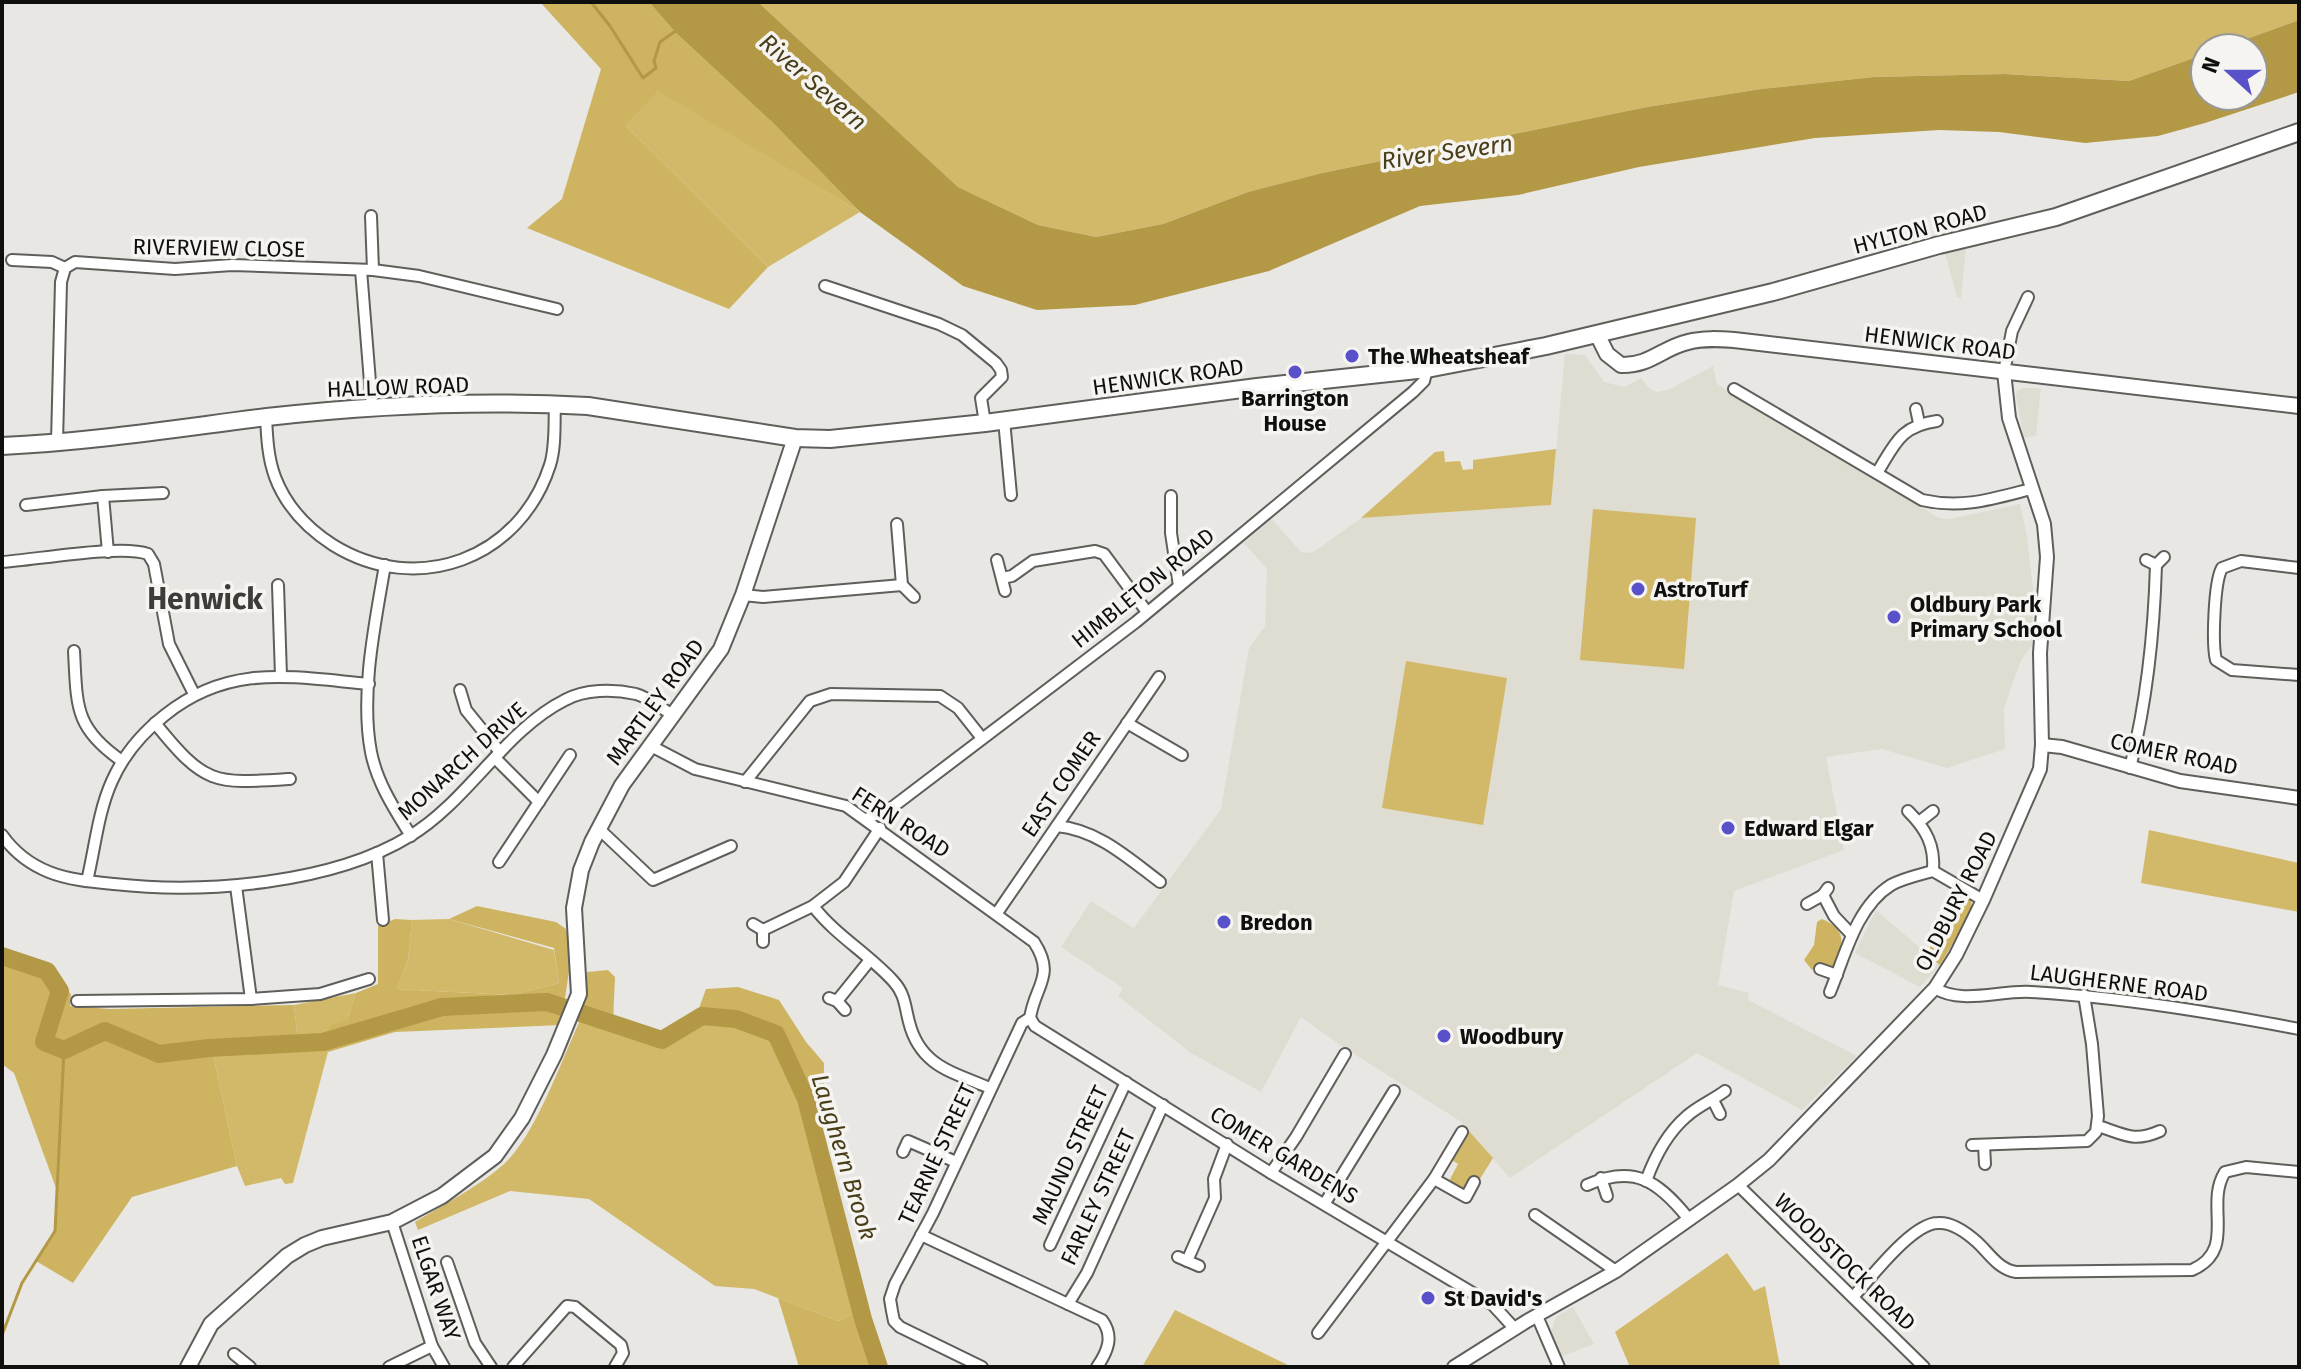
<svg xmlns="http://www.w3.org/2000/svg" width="2301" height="1369" font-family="'Fira Sans',sans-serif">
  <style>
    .built { fill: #dfdcd1 }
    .green { fill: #d2b969 }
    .forest { fill: #ceb461 }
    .water { fill: #b39946 }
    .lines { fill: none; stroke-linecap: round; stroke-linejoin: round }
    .stream { stroke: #b39946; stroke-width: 3 }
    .river { stroke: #b39946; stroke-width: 18 }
    .minor-casing { stroke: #5f5e5b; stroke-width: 14 }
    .tertiary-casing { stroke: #5f5e5b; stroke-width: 16 }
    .secondary-casing { stroke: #5f5e5b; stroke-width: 18 }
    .primary-casing { stroke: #5f5e5b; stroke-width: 20 }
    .minor { stroke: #fff; stroke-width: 10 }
    .tertiary { stroke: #fff; stroke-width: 12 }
    .secondary { stroke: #fff; stroke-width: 14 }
    .primary { stroke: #fff; stroke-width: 16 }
    .poi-dot { fill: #5951c9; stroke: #f5f4f0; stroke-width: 3 }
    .labels { text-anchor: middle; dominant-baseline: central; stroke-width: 7; stroke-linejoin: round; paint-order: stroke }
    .street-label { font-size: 22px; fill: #0f0f0d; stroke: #f5f4f0 }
    .poi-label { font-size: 22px; font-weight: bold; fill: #0f0f0d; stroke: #f5f4f0; text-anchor: start }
    .water-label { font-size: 24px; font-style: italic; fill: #4a3e1a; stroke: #f5f4f0 }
    .district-label { font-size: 30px; font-weight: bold; fill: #3d3c39; stroke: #f5f4f0 }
  </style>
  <rect width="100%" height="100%" fill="#e8e7e3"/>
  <g class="built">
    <polygon points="1966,246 1961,298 1957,297 1944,250"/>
    <polygon points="1565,354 1585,355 1604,382 1624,387 1641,378 1648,387 1656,392 1668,390 1713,366 1717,384 1939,518 1949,519 2020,504 2027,536 2033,589 2032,646 2021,660 2004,708 2005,749 1947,768 1882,749 1826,757 1844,850 1734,891 1718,985 1749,993 1748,1000 1857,1056 1802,1110 1697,1053 1510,1178 1460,1121 1343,1047 1301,1017 1261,1092 1191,1053 1118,996 1123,988 1061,947 1091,901 1134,928 1221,809 1249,648 1265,626 1267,569 1244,543 1272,519 1301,552 1312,553 1361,518 1551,505"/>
    <polygon points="2023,388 2041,388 2036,435 2024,438 2016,396 2017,391"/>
    <polygon points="1876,910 1940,965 1920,987 1855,953"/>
    <polygon points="1573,1307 1594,1344 1560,1357 1550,1335 1556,1317"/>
  </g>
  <g class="green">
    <polygon points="758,2 2299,2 2299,20 2222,48 2205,48 2205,54 2129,81 2005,74 1874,77 1761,89 1647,107 1322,173 1248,192 1163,224 1096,237 1038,225 958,187"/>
    <polygon points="658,90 860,212 768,267 626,126"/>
    <polygon points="1556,449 1551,505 1361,518 1435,452 1444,451 1445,462 1460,461 1463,470 1473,469 1473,460"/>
    <polygon points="1593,509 1696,518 1684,669 1580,660"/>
    <polygon points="1406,661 1507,678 1483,825 1382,808"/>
    <polygon points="2149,830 2299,863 2299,912 2141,883"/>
    <polygon points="449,919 554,950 559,983 511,995 397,989 408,960 412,920"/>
    <polygon points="356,993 347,1020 323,1042 328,1052 293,1183 285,1184 281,1178 245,1186 237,1166 212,1049 298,1042 294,1005"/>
    <path d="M582 1016 662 1040 702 1016 736 1019 776 1034 806 1099 861 1310 838 1321 754 1289 715 1286 589 1199 510 1191 418 1230 415 1222C441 1206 487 1182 508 1160 538 1129 563 1056 582 1016Z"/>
    <polygon points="1468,1130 1493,1158 1480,1179 1474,1176 1466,1189 1462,1191 1448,1183 1458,1164 1450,1159"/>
    <polygon points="1727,1253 1754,1291 1765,1286 1780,1367 1630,1367 1615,1332"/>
    <polygon points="1175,1310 1292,1367 1142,1367"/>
  </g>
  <g class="forest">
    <polygon points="540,2 649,2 675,32 773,123 860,212 658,91 626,126 768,267 729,309 527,228 562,199 601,69"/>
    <polygon points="1959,895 1971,898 1972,911 1940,965 1927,954 1951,900"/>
    <polygon points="477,906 556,922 566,929 571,958 561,1025 395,1032 328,1052 323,1042 331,1025 347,1020 356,993 378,984 378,926 395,919 412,920 408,960 397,989 511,995 559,983 554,948 449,919"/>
    <path d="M1822 919C1847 930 1844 943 1835 966H1819L1812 970 1804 960 1814 945 1817 922Z"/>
    <polygon points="2,956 47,971 71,994 70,1006 110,1009 294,1005 298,1042 212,1049 237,1166 132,1197 73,1283 36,1261 55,1231 56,1188 14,1073 2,1064"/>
    <polygon points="608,970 615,977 613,1023 582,1016 587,972"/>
    <polygon points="738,987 779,1000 806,1042 824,1063 823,1161 806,1099 776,1034 736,1019 702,1016 694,1022 706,989"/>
    <polygon points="778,1298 838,1321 861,1310 879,1367 799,1367"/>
  </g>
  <polygon class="water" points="649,2 758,2 958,187 1038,225 1096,237 1163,224 1248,192 1322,173 1647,107 1761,89 1874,77 2005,74 2129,81 2205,54 2205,96 2253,96 2253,48 2222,48 2299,20 2299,92 2205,123 2158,136 2085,143 1999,132 1939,130 1815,138 1639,167 1518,195 1420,206 1269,271 1135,305 1037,310 963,286 860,212 773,123 675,32"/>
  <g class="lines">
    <g class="stream">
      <polyline points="591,2 610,26 643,78 656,68 654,61 660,42 677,30"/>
      <polyline points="2,1335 22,1283 55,1231 64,1050"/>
    </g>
    <polyline class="river" points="2,956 47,971 60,991 44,1042 64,1050 105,1031 159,1054 209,1048 323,1042 442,1007 547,1002 662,1040 702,1016 736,1019 776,1034 806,1099 863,1319 879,1367"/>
    <g class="minor-casing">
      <g id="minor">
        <polyline points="371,216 373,270"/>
        <polyline points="12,260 52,262 65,268"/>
        <polyline points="361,270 372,407"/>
        <polyline points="825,286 939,324 962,335 996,363 1001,370 1002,377 981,398 985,423"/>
        <polyline points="2004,372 2012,331 2028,297"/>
        <path d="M1734 389 1922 500C1962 509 1992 499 2031 489"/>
        <polyline points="1916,409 1919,423"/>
        <path d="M266 417C267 438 268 458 275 477 286 506 308 529 333 545 417 597 520 559 550 465 556 446 554 424 555 404"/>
        <polyline points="1004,420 1011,495"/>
        <polyline points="57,442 61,282 65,268 75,262 175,269 232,265 373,270 419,276 557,309"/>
        <path d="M1877 473C1895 444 1900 426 1937 421"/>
        <polyline points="1171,496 1171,533 1179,586"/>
        <polyline points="26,505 103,496"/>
        <polyline points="897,524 902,585 914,597"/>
        <polyline points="108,552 103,496 163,493"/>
        <polyline points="997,560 1005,591"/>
        <polyline points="2146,560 2156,565 2164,557"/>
        <path d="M2 562C35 560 121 544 148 554L154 564 169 644 194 694"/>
        <path d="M385 565C375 623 360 694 371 752 377 783 395 810 411 836"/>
        <path d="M2299 568 2241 561 2222 568C2214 582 2212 644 2216 660L2232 670 2299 675"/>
        <polyline points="1002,578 1012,576 1033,561 1095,551 1104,554 1147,612"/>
        <polyline points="278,585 281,676"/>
        <polyline points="743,595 763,597 902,585"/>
        <path d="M74 651C77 706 74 728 122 761"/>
        <polyline points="460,690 466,710 500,752"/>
        <path d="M155 723C205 785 213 784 290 779"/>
        <polyline points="1127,723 1182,755"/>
        <path d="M651 746 695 769 846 806 1034 942C1056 976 1035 985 1030 1018"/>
        <polyline points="495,758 539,802"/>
        <path d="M2130 768C2147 701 2154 634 2156 565"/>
        <polyline points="745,782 810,701 831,694 940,696 958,708 981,737"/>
        <path d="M1908 811C1926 829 1935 845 1933 871"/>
        <polyline points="866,819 890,809 1136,622 1413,392 1424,381 1427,369"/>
        <polyline points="1919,822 1933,811"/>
        <path d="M1057 826C1098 830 1128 858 1160 882"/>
        <polyline points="598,828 653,880 731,846"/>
        <path d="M2 835C14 852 29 864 49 872 69 880 93 882 114 884 204 894 332 884 410 836 467 802 505 730 565 700 585 689 613 689 636 694 648 697 662 709 673 715"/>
        <polyline points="377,853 383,920"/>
        <polyline points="499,862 570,755"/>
        <path d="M87 881C95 848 98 812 112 781 124 754 142 733 165 715 230 663 292 677 369 684"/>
        <polyline points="236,886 251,999"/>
        <polyline points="1823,895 1834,916 1852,935"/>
        <polyline points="1807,904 1823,895 1828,888"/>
        <path d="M813 906C836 936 869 954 894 982 905 994 905 1007 909 1022 920 1066 952 1072 990 1088"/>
        <polyline points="997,913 1159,677"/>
        <polyline points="753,924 763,930 763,942"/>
        <polyline points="763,930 813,906 844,882 880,828"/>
        <polyline points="1820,969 1837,975"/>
        <path d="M1935 988C1961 1005 2000 990 2031 992 2121 997 2211 1012 2299 1029"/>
        <path d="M1830 992C1845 956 1856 907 1891 885 1904 878 1919 875 1933 871L1983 900"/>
        <polyline points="829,998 837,1001 845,1010"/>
        <polyline points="77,1001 251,999 320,994 369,979"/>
        <polyline points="837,1001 870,960"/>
        <polyline points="1030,1018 1035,1026 1271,1173 1493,1305 1515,1329"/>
        <polyline points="1713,1100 1720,1114"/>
        <path d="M2098 1126C2124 1134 2133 1143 2160 1131"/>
        <polyline points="1972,1145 2087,1141 2096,1132 2098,1116 2092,1044 2084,995"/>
        <polyline points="1984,1145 1985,1164"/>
        <polyline points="903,1152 908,1141 956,1162"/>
        <polyline points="1271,1173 1296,1137 1345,1054"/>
        <polyline points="1601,1178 1607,1196"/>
        <polyline points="1434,1179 1466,1197 1474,1182"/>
        <path d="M1646 1181C1655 1156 1667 1133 1687 1116 1698 1106 1713 1100 1725 1091"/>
        <path d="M1587 1185C1634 1164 1658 1181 1688 1218"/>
        <polyline points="1738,1185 1924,1367"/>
        <polyline points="1325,1203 1394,1091"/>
        <polyline points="1535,1215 1616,1271"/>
        <polyline points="392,1222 432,1346 444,1367"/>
        <path d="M921 1235 1102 1320C1114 1336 1108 1351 1097 1367"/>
        <polyline points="1050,1245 1126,1082"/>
        <polyline points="1178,1257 1199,1266"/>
        <polyline points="1187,1261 1215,1198 1214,1179 1227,1144"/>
        <polyline points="447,1262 475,1343 491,1367"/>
        <path d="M1853 1297C1871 1278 1912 1223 1938 1223 1952 1222 1967 1233 1977 1242 1990 1254 1998 1269 2016 1272L2192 1270C2238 1250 2204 1205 2225 1172L2246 1167 2299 1172"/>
        <polyline points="1068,1304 1087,1273 1163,1105"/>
        <polyline points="1537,1316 1559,1367"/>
        <polyline points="1318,1333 1434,1179 1462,1132"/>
        <polyline points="234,1354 250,1367"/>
        <polyline points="389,1367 432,1346"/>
        <polyline points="513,1367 567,1306 575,1307 621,1345 623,1353 615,1367"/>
        <polyline points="982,1367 900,1327 894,1321 892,1311 890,1299 895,1284 933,1213 1022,1023 1030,1018"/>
      </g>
    </g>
    <g class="tertiary-casing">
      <g id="tertiary">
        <polyline points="2042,745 2062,747 2180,781 2299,798"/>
        <polyline points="1454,1367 1527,1321 1616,1271 1738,1185 1769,1160 1935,988 1956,955 1983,900 2040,769 2042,745 2040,653 2047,557 2044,524 2009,418 2004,372"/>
      </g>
    </g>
    <g class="secondary-casing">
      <g id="secondary">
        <path d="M1597 334 1607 354 1621 365C1650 366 1662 348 1688 342 1703 338 1719 339 1734 340L2299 406"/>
        <polyline points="188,1367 211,1324 287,1256 305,1245 322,1238 392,1222 442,1196 495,1156 522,1118 554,1055 579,994 574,908 581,870 592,842 622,785 721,649 743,595 795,438"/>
      </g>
    </g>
    <g class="primary-casing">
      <path id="primary" d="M2 446C91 442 179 428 267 417 373 405 482 400 588 406L795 438 830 439 985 423 1257 387 1427 369 1546 346 1773 292 1939 245 2056 217 2299 132"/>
    </g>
    <use href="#minor" class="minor"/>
    <use href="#tertiary" class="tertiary"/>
    <use href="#secondary" class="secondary"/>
    <use href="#primary" class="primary"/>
  </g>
  <g class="poi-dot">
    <circle cx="1352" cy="356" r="8"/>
    <circle cx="1295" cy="372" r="8"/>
    <circle cx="1638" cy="589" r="8"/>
    <circle cx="1894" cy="617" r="8"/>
    <circle cx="1728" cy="828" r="8"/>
    <circle cx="1224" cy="922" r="8"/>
    <circle cx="1444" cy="1036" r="8"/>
    <circle cx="1428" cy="1298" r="8"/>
  </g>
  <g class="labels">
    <g class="street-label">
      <text transform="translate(1920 229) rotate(-15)">HYLTON ROAD</text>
      <text transform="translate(219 248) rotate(1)">RIVERVIEW CLOSE</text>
      <text transform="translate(1940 343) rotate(7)">HENWICK ROAD</text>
      <text transform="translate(1168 377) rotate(-8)">HENWICK ROAD</text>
      <text transform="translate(398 387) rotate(-2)">HALLOW ROAD</text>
      <text transform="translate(1143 588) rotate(-39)">HIMBLETON ROAD</text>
      <text transform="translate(655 702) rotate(-54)">MARTLEY ROAD</text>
      <text transform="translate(2174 754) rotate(12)">COMER ROAD</text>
      <text transform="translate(462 761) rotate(-42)">MONARCH DRIVE</text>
      <text transform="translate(1061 784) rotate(-56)">EAST COMER</text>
      <text transform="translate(901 822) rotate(33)">FERN ROAD</text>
      <text transform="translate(1956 901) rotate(-63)">OLDBURY ROAD</text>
      <text transform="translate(2119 983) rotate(7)">LAUGHERNE ROAD</text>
      <text transform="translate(937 1154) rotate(-65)">TEARNE STREET</text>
      <text transform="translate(1070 1155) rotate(-65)">MAUND STREET</text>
      <text transform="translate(1284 1155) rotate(31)">COMER GARDENS</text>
      <text transform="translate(1098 1197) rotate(-65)">FARLEY STREET</text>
      <text transform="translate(1845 1262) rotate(44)">WOODSTOCK ROAD</text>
      <text transform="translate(436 1288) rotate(71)">ELGAR WAY</text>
    </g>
    <g class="poi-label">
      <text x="1368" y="356">The Wheatsheaf</text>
      <text x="1295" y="398" text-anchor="middle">Barrington<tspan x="1295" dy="25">House</tspan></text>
      <text x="1654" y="589">AstroTurf</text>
      <text x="1910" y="604">Oldbury Park<tspan x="1910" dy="25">Primary School</tspan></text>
      <text x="1744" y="828">Edward Elgar</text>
      <text x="1240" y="922">Bredon</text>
      <text x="1460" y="1036">Woodbury</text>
      <text x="1444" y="1298">St David's</text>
    </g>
    <g class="water-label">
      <text transform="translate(813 82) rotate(41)">River Severn</text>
      <text transform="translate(1447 152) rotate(-8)">River Severn</text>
      <text transform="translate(844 1157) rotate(73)">Laughern Brook</text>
    </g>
    <g class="district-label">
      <text x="205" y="599">Henwick</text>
    </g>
  </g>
  <rect width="2301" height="1369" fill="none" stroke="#0f0f0d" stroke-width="8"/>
  <g transform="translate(2229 72) rotate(291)"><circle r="38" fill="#f5f4f0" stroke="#999895" stroke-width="2"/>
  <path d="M0-6L14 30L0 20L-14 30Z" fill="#5951c9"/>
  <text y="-12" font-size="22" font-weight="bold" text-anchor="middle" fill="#0f0f0d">N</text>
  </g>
</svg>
